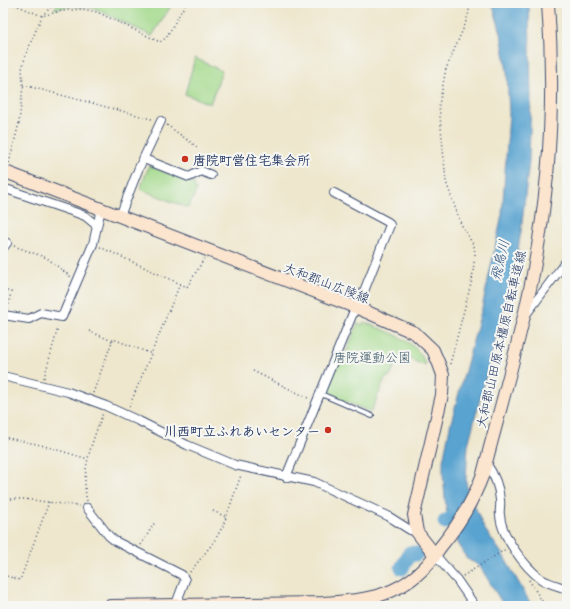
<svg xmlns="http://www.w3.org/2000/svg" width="570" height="609" font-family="Mali,'Klee One',sans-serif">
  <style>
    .green { fill: #a2d98a; stroke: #5e8474 }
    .water { fill: #59a3d0; stroke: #3a6997 }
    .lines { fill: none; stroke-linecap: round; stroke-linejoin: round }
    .river { stroke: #59a3d0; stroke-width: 15 }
    .lane-casing { stroke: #3b4b6f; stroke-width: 6 }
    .street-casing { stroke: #3b4b6f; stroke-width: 10 }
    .secondary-casing { stroke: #3b4b6f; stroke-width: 14 }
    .path { stroke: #3b4b6f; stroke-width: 1.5; stroke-dasharray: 1 3; stroke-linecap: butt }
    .lane { stroke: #fff; stroke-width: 4 }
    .street { stroke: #fff; stroke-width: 8 }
    .secondary { stroke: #fce5cf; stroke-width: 12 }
    .poi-dot { fill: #c8321e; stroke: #f6f6f2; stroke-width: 1.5 }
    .labels { text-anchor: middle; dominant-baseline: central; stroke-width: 4; stroke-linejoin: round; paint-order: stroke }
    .poi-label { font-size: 13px; font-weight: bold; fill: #1b2f5e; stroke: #f6f6f2; text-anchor: start }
    .street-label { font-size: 13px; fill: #1b2f5e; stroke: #f6f6f2 }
    .park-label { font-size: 13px; fill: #3d5a69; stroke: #f6f6f2 }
    .water-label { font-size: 14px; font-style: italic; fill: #315886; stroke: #f6f6f2 }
  </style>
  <rect width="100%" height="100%" fill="#f6f6f2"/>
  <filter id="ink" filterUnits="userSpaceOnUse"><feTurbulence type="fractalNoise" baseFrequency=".025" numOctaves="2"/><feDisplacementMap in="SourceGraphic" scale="8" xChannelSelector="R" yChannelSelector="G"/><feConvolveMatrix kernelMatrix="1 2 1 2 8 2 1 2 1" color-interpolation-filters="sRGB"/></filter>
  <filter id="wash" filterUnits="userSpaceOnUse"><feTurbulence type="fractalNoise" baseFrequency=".012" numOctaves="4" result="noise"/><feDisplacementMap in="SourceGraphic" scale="16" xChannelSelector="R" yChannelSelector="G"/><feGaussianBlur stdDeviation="0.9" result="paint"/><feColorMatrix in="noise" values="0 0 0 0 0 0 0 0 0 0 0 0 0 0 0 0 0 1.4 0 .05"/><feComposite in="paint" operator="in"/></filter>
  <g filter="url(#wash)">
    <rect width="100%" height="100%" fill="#eee7cd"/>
    <g class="green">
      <polygon points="58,3 167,3 171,6 152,36 94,8 71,6 54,9"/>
      <polygon points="195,58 222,71 210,104 185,94"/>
      <polygon points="149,166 195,184 194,188 197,190 188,208 140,189"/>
      <path d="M364 322C387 332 418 339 426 366L399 355 390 377H386L371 412 326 394 340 359 343 360 358 323 362 325Z"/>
    </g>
    <polygon class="water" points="492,3 529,3 531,98 529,161 521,232 516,260 468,445 466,479 467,488 484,528 503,555 532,606 504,606 479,565 467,559 457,543 446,509 443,475 443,461 450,426 482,308 502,215 509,114 507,72 501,33"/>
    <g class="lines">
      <g class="river">
        <polyline points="445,522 460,513"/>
        <polyline points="402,568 410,553 416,554"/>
      </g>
    </g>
  </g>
  <g filter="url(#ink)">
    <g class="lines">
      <g class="lane-casing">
        <polyline id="lane" points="321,394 372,416"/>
      </g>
      <g class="street-casing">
        <g id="street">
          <polyline points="144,159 189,177 201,171 211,175"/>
          <polyline points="3,188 77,213 85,216 96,225"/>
          <polyline points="120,216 138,170 161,121"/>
          <polyline points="3,248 7,243"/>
          <polyline points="527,313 567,260"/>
          <polyline points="3,315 29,319 41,313 62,317 93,244 101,209"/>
          <polyline points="3,376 68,392 106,406 139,421 187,445 235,465 314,482 388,516 410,530 417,532"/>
          <path d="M486 463C494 474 499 486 500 500 501 505 499 510 500 515 501 536 525 567 541 579 549 584 559 586 567 589"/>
          <polyline points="286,477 353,313 359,304 390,225 388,222 334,193"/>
          <polyline points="87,508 109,536 115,541 182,575 185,580 176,604"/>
          <polyline points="435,555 457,580 475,606"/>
        </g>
      </g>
      <g class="secondary-casing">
        <g id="secondary">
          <polyline points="3,171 360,309 415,333 433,350 439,364 443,375 442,395 414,515 417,532 435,555"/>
          <path d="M110 606 322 603C364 601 398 597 427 565 433 559 437 551 442 545 460 523 473 501 483 474 500 408 520 342 533 274 550 186 555 93 548 3"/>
        </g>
      </g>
      <g class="path">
        <polyline points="11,3 42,16 61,11 82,9 97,12 160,42 166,38 186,3"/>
        <polyline points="23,86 27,86 152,119"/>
        <polyline points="167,125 197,147"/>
        <polyline points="9,163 19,123 23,86 22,69 26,54 42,16 55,3"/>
        <polyline points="14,246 47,258 71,277"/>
        <polyline points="100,247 187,287 204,259"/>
        <polyline points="3,290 11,292 8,308"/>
        <polyline points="89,331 112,341"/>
        <polyline points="450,364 472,280 475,255 474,246 461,224 446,182 439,105 446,69 464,27 469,12 469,3"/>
        <polyline points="253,371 310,399"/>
        <polyline points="44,378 59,324"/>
        <polyline points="93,393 113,339 152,354"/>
        <polyline points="129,407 180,284"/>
        <polyline points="3,437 41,445 88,459"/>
        <polyline points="3,499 24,499 79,506"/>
        <path d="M87 501C80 471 93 440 103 413"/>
        <polyline points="213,511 226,517"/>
        <polyline points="141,545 155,522"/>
        <polyline points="190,572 213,543 223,526 241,475"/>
        <polyline points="3,575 20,580 49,502"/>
        <polyline points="463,576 506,549"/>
        <polyline points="529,580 545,606"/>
      </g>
      <use href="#lane" class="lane"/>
      <use href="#street" class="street"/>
      <use href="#secondary" class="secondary"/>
    </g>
  </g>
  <g class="poi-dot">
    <circle cx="185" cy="159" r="4"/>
    <circle cx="328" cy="430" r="4"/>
  </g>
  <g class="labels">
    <g class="poi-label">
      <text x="193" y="159">唐院町営住宅集会所</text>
      <text x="320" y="430" text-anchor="end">川西町立ふれあいセンター</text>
    </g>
    <g class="street-label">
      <text transform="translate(327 282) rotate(21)">大和郡山広陵線</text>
      <text transform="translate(500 339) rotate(-77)">大和郡山田原本橿原自転車道線</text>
    </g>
    <g class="park-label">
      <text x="372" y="356">唐院運動公園</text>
    </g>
    <g class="water-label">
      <text transform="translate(499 260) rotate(-77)">飛鳥川</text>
    </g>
  </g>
  <rect width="570" height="609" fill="none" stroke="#f6f6f2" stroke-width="16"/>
</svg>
